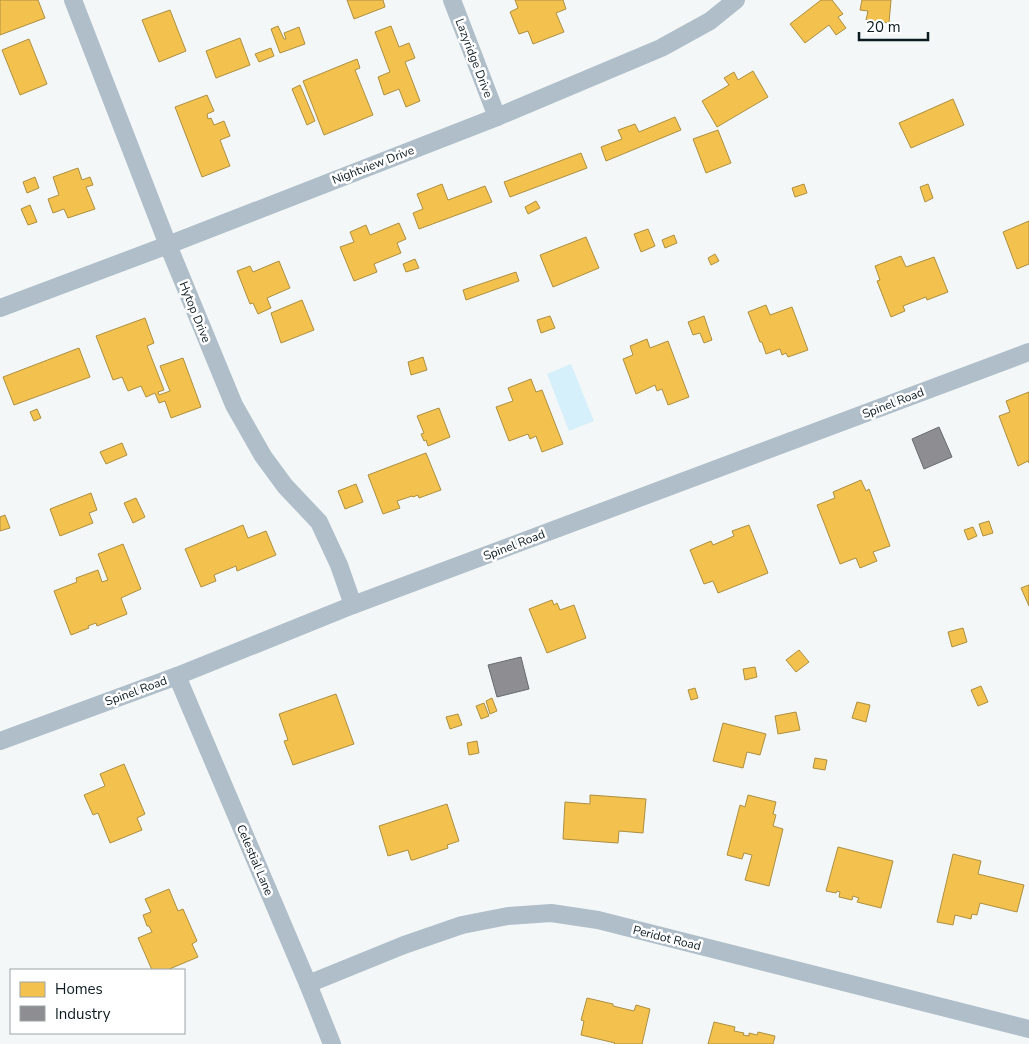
<svg xmlns="http://www.w3.org/2000/svg" width="1029" height="1044" font-family="'Nunito Sans',sans-serif">
  <style>
    .green { fill: #d5f0fa }
    .homes { fill: #f2c14e; stroke: #ad8f40 }
    .industry { fill: #8d8d92; stroke: #666b70 }
    .lines { fill: none; stroke-linecap: round; stroke-linejoin: round }
    .street { stroke: #afbec9; stroke-width: 18 }
    .labels { text-anchor: middle; dominant-baseline: central; stroke-width: 5; stroke-linejoin: round; paint-order: stroke }
    .street-label { font-size: 12px; fill: #0b1b20; stroke: #fff }
  </style>
  <rect width="100%" height="100%" fill="#f3f7f8"/>
  <polygon class="green" points="571,364 594,421 569,431 547,374"/>
  <g class="homes">
    <polygon points="0,0 38,0 45,18 0,35"/>
    <polygon points="347,0 383,0 385,7 354,19"/>
    <polygon points="515,0 563,0 566,9 556,13 564,32 533,44 528,31 519,34 510,12 518,8"/>
    <polygon points="821,0 832,0 843,14 838,17 846,28 836,35 829,25 805,43 790,24"/>
    <polygon points="862,0 891,0 889,23 866,20 868,11 860,10"/>
    <polygon points="170,10 186,51 159,62 142,20"/>
    <polygon points="278,26 284,39 286,39 284,33 299,27 305,44 280,53 271,29"/>
    <polygon points="391,26 399,47 409,43 415,58 405,62 420,101 406,107 399,89 384,95 378,77 390,72 375,32"/>
    <polygon points="240,38 250,65 216,78 206,51"/>
    <polygon points="29,39 47,84 20,95 2,50"/>
    <polygon points="271,48 274,56 259,62 255,54"/>
    <polygon points="357,59 360,68 355,70 373,115 324,135 303,81"/>
    <polygon points="753,71 768,97 717,127 702,101 729,85 724,78 734,72 738,80"/>
    <polygon points="300,85 315,121 307,125 292,89"/>
    <polygon points="207,95 214,111 207,114 208,119 211,118 214,125 224,121 230,136 220,140 230,166 202,177 175,107"/>
    <polygon points="953,99 964,125 911,148 899,123"/>
    <polygon points="675,117 681,130 606,161 601,147 622,139 618,130 635,124 639,132"/>
    <polygon points="718,130 731,163 706,173 693,139"/>
    <polygon points="581,153 587,168 510,197 504,182"/>
    <polygon points="78,168 82,180 90,177 93,185 86,187 95,209 68,218 64,209 53,213 48,199 59,195 53,177"/>
    <polygon points="35,177 39,188 27,193 23,182"/>
    <polygon points="442,184 448,200 485,186 492,202 419,229 413,213 423,209 417,194"/>
    <polygon points="804,184 807,193 795,197 792,188"/>
    <polygon points="928,184 933,198 925,202 920,187"/>
    <polygon points="536,201 540,208 528,214 525,207"/>
    <polygon points="30,205 37,222 28,225 21,209"/>
    <polygon points="1029,221 1029,264 1017,269 1003,232"/>
    <polygon points="399,223 406,239 397,243 401,253 374,264 377,272 354,281 340,247 354,242 350,232 366,225 370,235"/>
    <polygon points="648,229 655,246 641,252 634,234"/>
    <polygon points="674,235 677,243 665,248 662,240"/>
    <polygon points="586,237 599,268 553,287 540,255"/>
    <polygon points="715,254 719,261 711,265 708,258"/>
    <polygon points="901,256 906,267 934,257 948,292 927,300 926,297 903,306 905,311 891,317 877,281 880,280 875,266"/>
    <polygon points="415,259 419,268 406,272 403,264"/>
    <polygon points="279,261 290,288 267,298 271,308 258,314 253,303 250,304 237,271 250,266 253,272"/>
    <polygon points="516,272 519,281 466,300 463,290"/>
    <polygon points="302,300 314,330 281,343 271,313"/>
    <polygon points="766,305 770,315 792,307 808,350 788,357 786,353 782,355 780,349 766,354 762,342 760,342 748,312"/>
    <polygon points="550,316 555,328 541,333 537,320"/>
    <polygon points="704,316 712,340 704,343 700,333 693,335 688,322"/>
    <polygon points="145,318 154,343 147,346 164,390 158,392 159,395 170,391 160,366 183,358 201,407 171,418 165,401 159,403 155,393 146,397 141,386 128,391 122,377 113,380 96,336"/>
    <polygon points="647,339 650,348 668,341 689,397 668,405 662,389 657,391 655,385 636,394 623,359 633,355 630,346"/>
    <polygon points="79,348 90,377 14,405 3,377"/>
    <polygon points="423,357 427,370 411,375 408,362"/>
    <polygon points="531,379 536,392 542,390 563,444 542,452 536,436 530,439 528,434 509,441 496,407 513,401 508,388"/>
    <polygon points="1029,392 1029,463 1028,461 1018,466 999,416 1010,412 1006,401"/>
    <polygon points="439,408 450,437 428,446 426,440 424,441 421,434 424,433 417,416"/>
    <polygon points="37,409 41,418 34,421 30,412"/>
    <polygon points="122,443 127,455 106,464 100,452"/>
    <polygon points="426,453 441,490 419,498 418,495 413,497 412,496 397,501 400,508 383,514 368,475"/>
    <polygon points="861,480 866,491 869,489 890,546 873,552 877,561 860,568 856,558 840,564 817,505 835,498 833,492"/>
    <polygon points="356,484 363,502 345,509 338,491"/>
    <polygon points="91,493 97,510 89,513 93,523 60,536 50,509"/>
    <polygon points="136,498 145,517 133,523 124,503"/>
    <polygon points="5,515 10,528 0,531 0,517"/>
    <polygon points="989,521 993,533 983,536 979,524"/>
    <polygon points="243,525 248,538 266,531 276,555 237,571 236,566 214,575 216,581 201,587 185,549"/>
    <polygon points="749,525 768,573 718,593 713,581 704,584 690,550 711,541 713,545 734,536 732,531"/>
    <polygon points="973,527 977,536 968,540 964,530"/>
    <polygon points="123,544 141,589 121,598 127,614 97,626 96,623 88,626 89,628 71,635 54,591 77,582 76,578 98,570 102,582 108,580 98,554"/>
    <polygon points="1029,585 1029,606 1021,588"/>
    <polygon points="552,600 554,605 557,603 560,610 574,605 586,638 547,653 529,609"/>
    <polygon points="963,628 967,642 952,647 948,632"/>
    <polygon points="799,650 809,662 796,672 786,660"/>
    <polygon points="755,667 757,677 745,680 743,669"/>
    <polygon points="981,686 988,702 978,706 971,690"/>
    <polygon points="695,688 698,698 691,700 688,690"/>
    <polygon points="336,694 354,744 293,765 284,741 288,740 279,714"/>
    <polygon points="492,698 497,711 490,714 486,701"/>
    <polygon points="857,702 870,705 866,722 852,718"/>
    <polygon points="484,703 489,716 481,719 476,706"/>
    <polygon points="796,712 800,730 778,734 775,716"/>
    <polygon points="458,714 462,725 450,729 446,717"/>
    <polygon points="723,723 766,734 760,755 747,752 743,768 713,761"/>
    <polygon points="477,741 479,753 469,755 467,743"/>
    <polygon points="815,758 827,760 825,770 813,768"/>
    <polygon points="124,764 145,814 137,818 142,830 110,843 98,813 93,815 84,795 105,786 100,774"/>
    <polygon points="590,795 646,799 643,833 619,831 618,843 563,839 565,802 590,804"/>
    <polygon points="748,795 776,802 773,814 776,815 773,826 783,829 769,886 745,880 752,855 744,853 742,859 727,855 740,805 745,807"/>
    <polygon points="447,804 459,841 447,845 448,848 413,860 411,860 408,850 388,856 379,826"/>
    <polygon points="838,847 893,861 881,908 857,902 859,898 853,896 852,900 839,897 840,892 837,891 836,893 826,891"/>
    <polygon points="953,854 981,861 978,874 1024,885 1017,912 980,903 977,915 972,914 971,919 955,915 953,925 937,922"/>
    <polygon points="169,889 178,911 183,909 197,941 192,944 198,957 167,970 152,970 138,938 152,932 149,926 147,926 143,915 151,912 145,899"/>
    <polygon points="587,998 613,1004 613,1006 634,1011 636,1005 650,1009 642,1044 614,1044 615,1043 581,1035 584,1021 581,1020"/>
    <polygon points="714,1022 735,1027 734,1031 744,1033 743,1035 749,1036 749,1033 757,1035 758,1032 775,1036 773,1044 708,1044"/>
  </g>
  <g class="industry">
    <polygon points="939,427 952,457 924,469 912,439"/>
    <polygon points="521,657 529,689 497,697 488,665"/>
  </g>
  <g class="lines">
    <g class="street">
      <polyline points="73,0 168,245 234,405 263,456 285,486 319,522 339,565 353,605"/>
      <polyline points="452,0 497,117"/>
      <polyline points="0,308 168,245 497,117 661,48 710,21 736,0"/>
      <polyline points="177,676 308,984 332,1044"/>
      <polyline points="0,741 177,676 353,605 1029,352"/>
      <polyline points="308,984 404,945 462,925 508,916 551,913 598,920 1029,1029"/>
    </g>
  </g>
  <g class="labels">
    <g class="street-label">
      <text transform="translate(474 58) rotate(69)">Lazyridge Drive</text>
      <text transform="translate(373 165) rotate(-21)">Nightview Drive</text>
      <text transform="translate(195 312) rotate(68)">Hytop Drive</text>
      <text transform="translate(893 403) rotate(-21)">Spinel Road</text>
      <text transform="translate(514 545) rotate(-21)">Spinel Road</text>
      <text transform="translate(136 691) rotate(-20)">Spinel Road</text>
      <text transform="translate(255 860) rotate(67)">Celestial Lane</text>
      <text transform="translate(667 938) rotate(14)">Peridot Road</text>
    </g>
  </g>
  <rect x="10" y="969" width="175" height="65" fill="#ffffff" stroke="#9da4a6"/>
  <rect x="20" y="982" width="25" height="15" fill="#f2c14e" stroke="#9da4a6"/>
  <text x="55" y="994" font-size="15" fill="#0b1b20">Homes</text>
  <rect x="20" y="1006" width="25" height="15" fill="#8d8d92" stroke="#9da4a6"/>
  <text x="55" y="1019" font-size="15" fill="#0b1b20">Industry</text>
  <path d="M859 32v8h69v-8" fill="none" stroke="#0b1b20" stroke-width="2.5"/>
  <text x="866" y="32" font-size="15" fill="#0b1b20" stroke="#ffffff" stroke-width="4" paint-order="stroke">20 m</text>
</svg>
